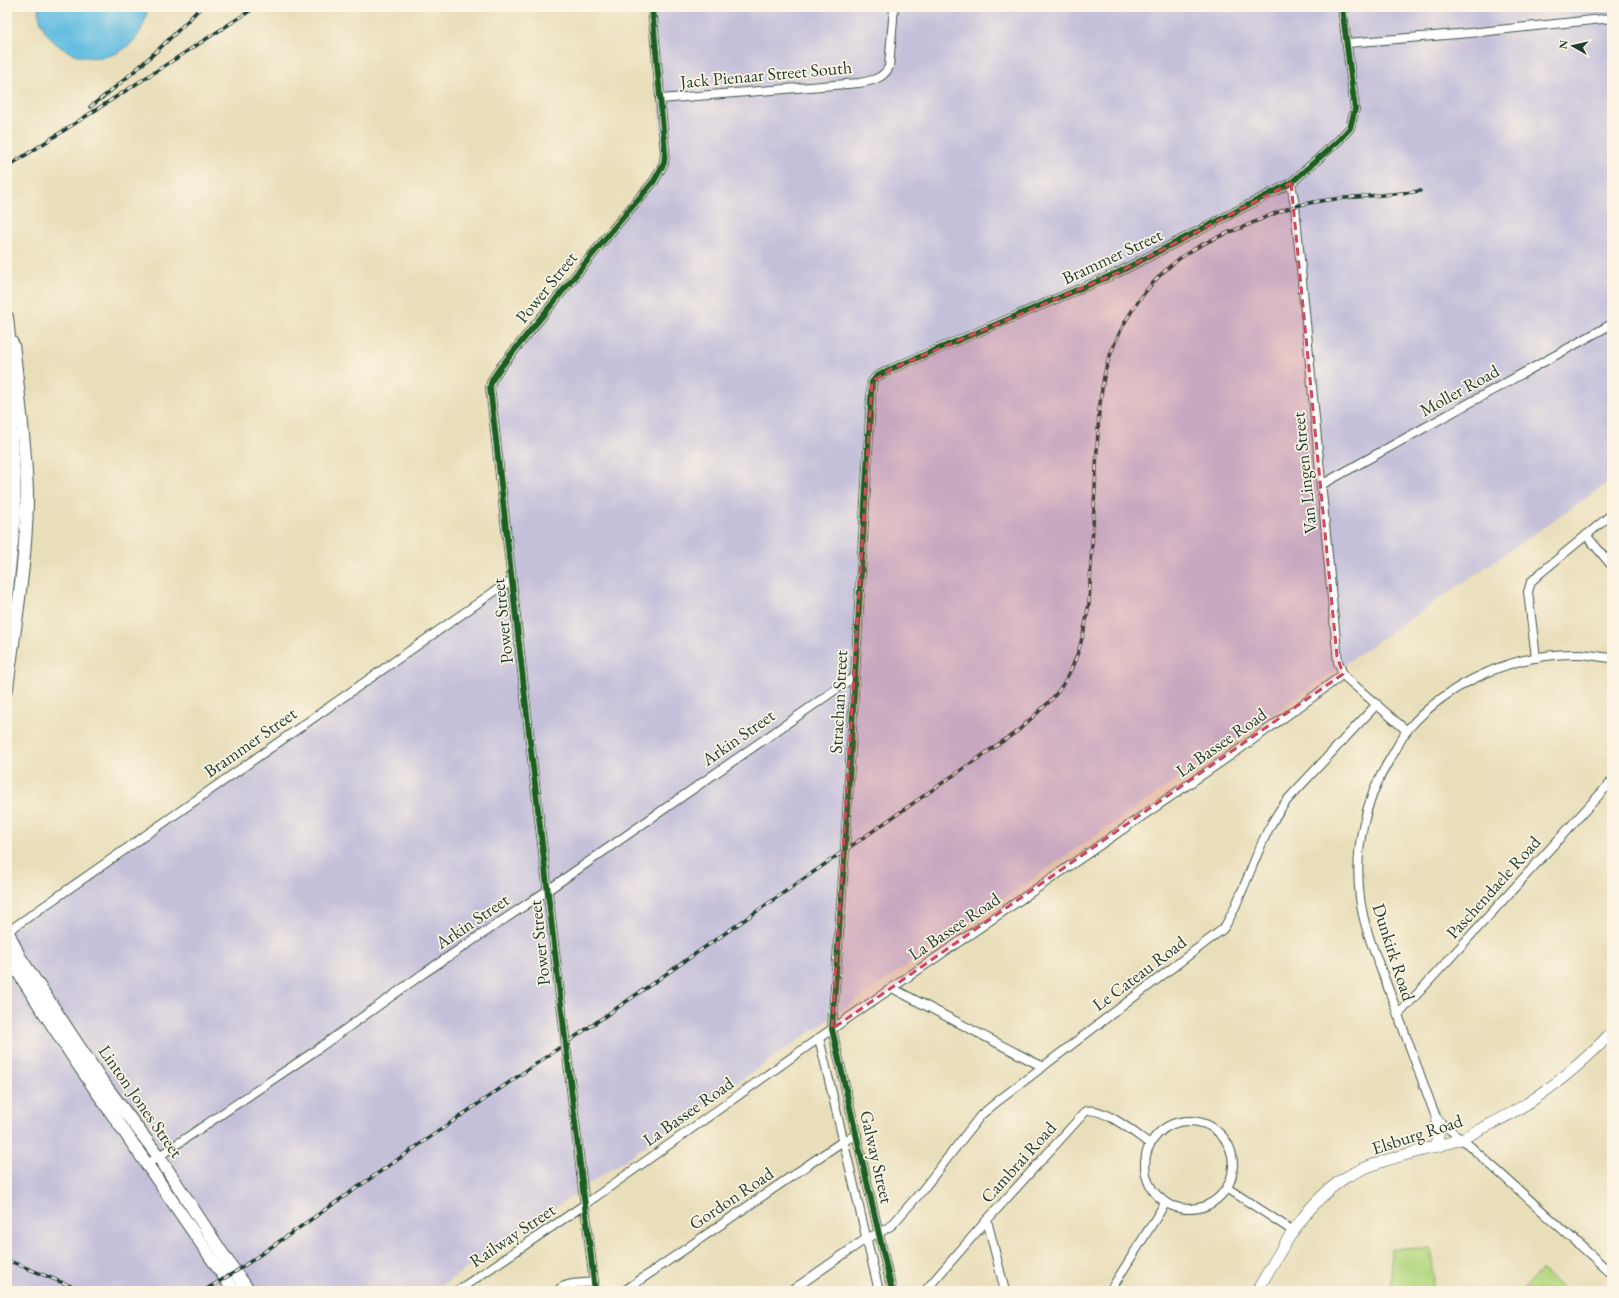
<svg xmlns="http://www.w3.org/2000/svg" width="1619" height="1298" font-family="'EB Garamond',serif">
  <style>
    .industrial { fill: #c5c0da }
    .green { fill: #b3d77f; stroke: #698a5a }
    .water { fill: #63bde1; stroke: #417d8a }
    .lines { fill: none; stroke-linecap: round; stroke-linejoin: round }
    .street-casing { stroke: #3d5548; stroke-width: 10 }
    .secondary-casing { stroke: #3d5548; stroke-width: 12 }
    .primary-casing { stroke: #3d5548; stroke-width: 14 }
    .street { stroke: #fff; stroke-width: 8 }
    .secondary { stroke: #fff; stroke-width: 11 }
    .primary { stroke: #fff; stroke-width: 12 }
    .rail-casing { stroke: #1f3d34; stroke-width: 3.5 }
    .rail { stroke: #fcf5e5; stroke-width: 2; stroke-dasharray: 6; stroke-linecap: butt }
    .cycleway-casing { stroke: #fcf5e5; stroke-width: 8 }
    .cycleway { stroke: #1b5e20; stroke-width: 6 }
    .marked { fill: #d1495b; fill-opacity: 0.2; stroke: #d1495b; stroke-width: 3; stroke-dasharray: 8 5; stroke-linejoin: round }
    .labels { text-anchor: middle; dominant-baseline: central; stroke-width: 3.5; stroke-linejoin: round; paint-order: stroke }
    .street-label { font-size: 18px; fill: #1f3d34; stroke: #fcf5e5 }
  </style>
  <rect width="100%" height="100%" fill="#fcf5e5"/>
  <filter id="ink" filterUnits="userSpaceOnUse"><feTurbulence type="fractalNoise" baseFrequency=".025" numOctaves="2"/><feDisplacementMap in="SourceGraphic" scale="8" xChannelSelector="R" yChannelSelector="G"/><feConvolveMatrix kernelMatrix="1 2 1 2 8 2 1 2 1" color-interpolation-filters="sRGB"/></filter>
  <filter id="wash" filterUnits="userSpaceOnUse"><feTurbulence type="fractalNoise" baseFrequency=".012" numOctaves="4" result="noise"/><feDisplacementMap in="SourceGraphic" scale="16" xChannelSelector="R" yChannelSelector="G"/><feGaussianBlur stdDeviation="0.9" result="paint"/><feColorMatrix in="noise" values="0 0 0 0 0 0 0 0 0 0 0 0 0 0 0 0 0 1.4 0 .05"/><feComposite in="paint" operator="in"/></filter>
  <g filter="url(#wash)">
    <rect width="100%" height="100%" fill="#e9deba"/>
    <polygon class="industrial" points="650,7 1513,7 1511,14 1525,12 1528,7 1612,7 1612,480 434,1291 7,1291 7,933 516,578 493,378 664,163"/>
    <g class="green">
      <polygon points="1432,1248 1433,1291 1392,1291 1391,1249"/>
      <polygon points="1541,1270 1565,1291 1522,1291"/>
    </g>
    <path class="water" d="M38 7H148C146 18 143 29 136 38 106 76 40 55 38 7Z"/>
  </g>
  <g filter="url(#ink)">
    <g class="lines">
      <g class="street-casing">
        <g id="street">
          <polyline points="1347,43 1470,33 1612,18"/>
          <path d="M660 99 859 83C871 81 883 79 889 67L894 7"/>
          <polyline points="1291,183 1295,206 1338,662 1343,674 1346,678 1407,731"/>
          <polyline points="1321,485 1612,324"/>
          <polyline points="1586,535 1612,566"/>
          <polyline points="1536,658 1528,592 1531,582 1538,575 1612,514"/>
          <path d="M1612 658C1601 657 1591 655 1580 654 1517 652 1449 682 1408 729 1401 738 1396 750 1390 759 1364 801 1354 850 1360 898 1364 931 1379 963 1390 993 1406 1036 1421 1078 1437 1120L1462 1139 1612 1274"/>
          <polyline points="7,932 498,589 512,581"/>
          <polyline points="892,988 1043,1067"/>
          <polyline points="1398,1015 1612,781"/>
          <polyline points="819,1038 879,1291"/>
          <circle cx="1189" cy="1165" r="44"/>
          <polyline points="146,1165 312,1053 424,973 548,890 848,681 855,677"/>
          <polyline points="1227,1188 1293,1231"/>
          <polyline points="987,1220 1005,1291"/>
          <polyline points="457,1291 584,1205 819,1038 1237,751 1317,694 1343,674"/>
          <path d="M557 1291C565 1282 582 1284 594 1282"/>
          <polyline points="595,1291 531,750 490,387 492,380 500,368 614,228 654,181 664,163 665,152 652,7"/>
          <polyline points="624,1291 843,1141 857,1135"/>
          <path d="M791 1291 867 1238 879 1233 892 1225 921 1192 981 1115 998 1101 1223 929C1231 918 1236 905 1242 891 1256 859 1266 825 1289 798L1377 704"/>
          <polyline points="892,1291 832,1029 845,850 872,382 876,377 891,369 1117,273 1291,183 1338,141 1350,128 1355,109 1342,7"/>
          <path d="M925 1291 987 1220 1086 1111C1102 1106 1136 1134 1150 1144"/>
          <polyline points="1110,1291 1166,1202"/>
        </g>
      </g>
      <g class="secondary-casing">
        <g id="secondary">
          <path d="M1432 1148C1440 1140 1439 1131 1437 1120"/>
          <path d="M1257 1291C1280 1252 1302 1208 1340 1181 1375 1158 1421 1153 1460 1139 1469 1136 1478 1130 1487 1126 1535 1103 1576 1070 1612 1032"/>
        </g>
      </g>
      <g class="primary-casing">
        <g id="primary">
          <polyline points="7,317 9,338 7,344"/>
          <polyline points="7,378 14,476 15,514 7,589"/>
          <path d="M7 688C15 624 27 559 27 494 26 447 19 400 14 352L13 345 9 338"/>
          <polyline points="7,930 19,956 102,1081 159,1157 226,1259 249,1291"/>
          <polyline points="7,955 71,1054 234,1291"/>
        </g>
      </g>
      <use href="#street" class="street"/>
      <use href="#secondary" class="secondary"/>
      <use href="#primary" class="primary"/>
      <g class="rail-casing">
        <g id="rail">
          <path d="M90 107C130 77 167 43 201 7"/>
          <polyline points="7,167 256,7"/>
          <polyline points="7,1260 83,1291"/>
          <path d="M203 1291 235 1272 1019 730C1029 720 1040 711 1050 701 1075 675 1084 637 1089 603L1099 411C1101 398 1102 385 1105 372 1118 323 1151 273 1196 248 1211 239 1227 233 1243 227 1266 217 1289 206 1314 202 1349 196 1385 196 1420 191"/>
        </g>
      </g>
      <use href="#rail" class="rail"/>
      <g class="cycleway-casing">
        <g id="cycleway">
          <polyline points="595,1291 531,750 490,387 492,380 500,368 614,228 654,181 664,163 665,152 652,7"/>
          <polyline points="892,1291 832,1029 845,850 872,382 876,377 891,369 1117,273 1291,183 1338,141 1350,128 1355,109 1342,7"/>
        </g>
      </g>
      <use href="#cycleway" class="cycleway"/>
    </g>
  </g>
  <path class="marked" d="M1291 183 1337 656 1343 674 832 1029 872 382 891 369 1117 273Z"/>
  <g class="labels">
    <g class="street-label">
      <text transform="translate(766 74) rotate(-5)">Jack Pienaar Street South</text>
      <text transform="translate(1112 256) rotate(-25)">Brammer Street</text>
      <text transform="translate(546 287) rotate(-51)">Power Street</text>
      <text transform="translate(1459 390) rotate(-29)">Moller Road</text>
      <text transform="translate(1304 473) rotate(-96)">Van Lingen Street</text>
      <text transform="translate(502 621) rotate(-96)">Power Street</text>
      <text transform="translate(838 702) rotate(-87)">Strachan Street</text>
      <text transform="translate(738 737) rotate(-35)">Arkin Street</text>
      <text transform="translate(250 742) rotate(-35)">Brammer Street</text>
      <text transform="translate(1221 742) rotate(-35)">La Bassee Road</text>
      <text transform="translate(1493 887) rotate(-48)">Paschendaele Road</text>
      <text transform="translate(472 921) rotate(-34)">Arkin Street</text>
      <text transform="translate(954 926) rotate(-34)">La Bassee Road</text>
      <text transform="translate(539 943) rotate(-96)">Power Street</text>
      <text transform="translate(1394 952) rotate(72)">Dunkirk Road</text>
      <text transform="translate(1139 973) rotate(-37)">Le Cateau Road</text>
      <text transform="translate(141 1101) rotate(55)">Linton Jones Street</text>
      <text transform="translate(688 1111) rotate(-35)">La Bassee Road</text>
      <text transform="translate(1417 1134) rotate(-18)">Elsburg Road</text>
      <text transform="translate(877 1157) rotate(77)">Galway Street</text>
      <text transform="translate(1018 1162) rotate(-48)">Cambrai Road</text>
      <text transform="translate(731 1198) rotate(-34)">Gordon Road</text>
      <text transform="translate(512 1235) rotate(-34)">Railway Street</text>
    </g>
  </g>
  <rect width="1619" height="1298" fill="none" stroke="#fcf5e5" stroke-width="24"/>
  <g transform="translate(1573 46) rotate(278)" stroke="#fcf5e5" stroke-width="3" paint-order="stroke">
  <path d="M0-3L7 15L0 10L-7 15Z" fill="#1f3d34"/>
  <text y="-6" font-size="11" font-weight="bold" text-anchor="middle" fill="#1f3d34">N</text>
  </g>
</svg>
